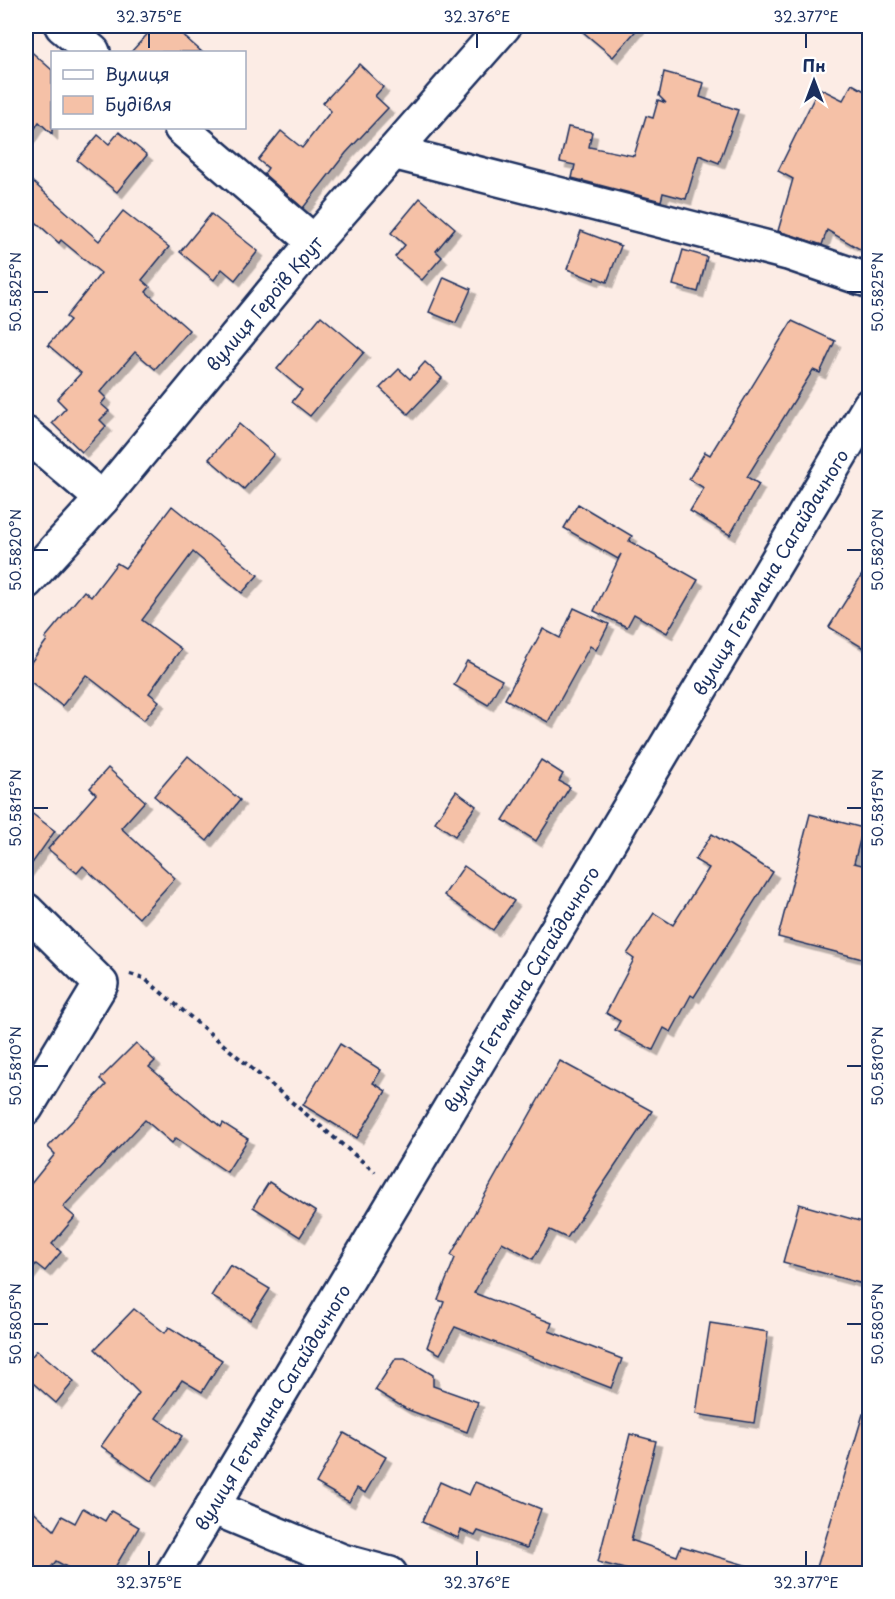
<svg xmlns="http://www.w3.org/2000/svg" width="895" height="1599" font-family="'Playpen Sans',sans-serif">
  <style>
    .building { fill: #f5c1a7; stroke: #1b2f5e; stroke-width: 1.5; filter: url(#shadow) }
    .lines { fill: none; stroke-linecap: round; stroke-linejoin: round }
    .street-casing { stroke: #1b2f5e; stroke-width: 38 }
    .secondary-casing { stroke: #1b2f5e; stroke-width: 38 }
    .path { stroke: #1b2f5e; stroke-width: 4; stroke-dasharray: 4.5 4.5; stroke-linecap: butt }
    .street { stroke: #fff; stroke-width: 33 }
    .secondary { stroke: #fff; stroke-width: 33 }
    .ticks { fill: none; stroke: #1b2f5e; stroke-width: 2 }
    .labels { text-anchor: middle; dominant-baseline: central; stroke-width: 6; stroke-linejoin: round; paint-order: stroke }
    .street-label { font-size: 18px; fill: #1b2f5e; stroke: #fff }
    .neatline { fill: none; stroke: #1b2f5e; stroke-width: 2 }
    .ticks-label { font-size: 15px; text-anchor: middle; fill: #1b2f5e }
  </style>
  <defs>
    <filter id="shadow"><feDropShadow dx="5.5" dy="5.5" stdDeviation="0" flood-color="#0004"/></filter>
  </defs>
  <rect width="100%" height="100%" fill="#fcece5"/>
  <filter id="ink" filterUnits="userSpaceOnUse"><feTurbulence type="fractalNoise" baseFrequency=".0167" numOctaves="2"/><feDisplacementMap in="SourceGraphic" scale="12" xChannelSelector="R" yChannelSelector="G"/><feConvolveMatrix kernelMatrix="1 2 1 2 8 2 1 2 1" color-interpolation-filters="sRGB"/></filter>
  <g filter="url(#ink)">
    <g class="building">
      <polygon points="155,26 172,26 202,52 131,52"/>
      <polygon points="576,26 640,26 613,57"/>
      <polygon points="26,47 52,70 52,134 39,122 26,142"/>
      <polygon points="359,64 383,87 375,96 388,108 346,153 303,208 264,174 268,168 258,160 281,131 302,148 331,111 323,103"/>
      <polygon points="664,72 704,83 700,97 738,110 719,163 699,155 686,199 663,193 661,201 572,178 575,165 560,162 568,127 592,132 589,147 634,156 646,116 653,118 658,100 666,103 659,96"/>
      <polygon points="852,84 870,94 870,255 827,230 822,245 778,231 793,179 778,171 819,88 843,100"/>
      <polygon points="119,132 147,155 117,192 77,160 98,135 109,144"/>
      <polygon points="26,176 99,241 123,211 169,247 142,280 150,287 146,292 189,330 155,369 135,352 100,392 106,398 101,404 109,411 100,420 106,426 82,452 52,423 66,408 57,399 81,373 48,345 70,320 66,317 101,273 61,240 59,243 26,213"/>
      <polygon points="420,198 455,228 436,251 442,257 422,280 395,257 405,245 391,233"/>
      <polygon points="211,214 258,251 235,280 222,269 214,280 180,252"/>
      <polygon points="581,231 621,246 607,282 595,277 594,280 567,269"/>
      <polygon points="683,250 707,257 698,292 673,285"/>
      <polygon points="444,277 471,289 456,323 429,312"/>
      <polygon points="321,316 364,352 310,416 292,402 302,390 277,369"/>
      <polygon points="792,321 835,341 820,373 813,370 747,477 759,484 730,535 690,511 704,488 689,479 705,452 710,455"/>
      <polygon points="425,362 442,378 408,414 380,388 399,369 410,379"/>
      <polygon points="239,424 274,454 244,489 209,459"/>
      <polygon points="578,504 632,536 629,541 698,580 667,633 634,614 627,627 594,611 621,554 618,559 564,528"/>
      <polygon points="172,506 258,575 242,593 193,552 142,620 181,649 149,693 159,701 144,720 86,675 62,706 26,678 26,669 47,640 45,638 84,591 91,597 117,563 125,568"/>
      <polygon points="870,562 870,652 829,627"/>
      <polygon points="574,608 609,624 596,650 590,646 548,722 505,699 543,629 560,638"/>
      <polygon points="467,661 502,680 488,705 454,685"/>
      <polygon points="188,756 240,800 207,841 154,796"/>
      <polygon points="541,760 563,774 559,781 570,787 536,841 503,820"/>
      <polygon points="108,768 145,801 121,828 175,878 139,918 83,866 77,873 48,849 96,794 90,788"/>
      <polygon points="456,791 476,806 455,836 435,822"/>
      <polygon points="26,809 55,831 26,872"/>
      <polygon points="810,814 863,828 854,863 870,867 870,961 778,937"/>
      <polygon points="712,834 773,872 694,997 691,995 671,1032 664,1028 653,1050 615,1030 620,1021 606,1013 634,959 627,954 654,913 673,925 709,868 695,860"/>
      <polygon points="464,866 514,901 493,930 444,895"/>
      <polygon points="136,1043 155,1061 149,1067 221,1127 223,1123 248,1139 227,1172 176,1138 172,1143 145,1120 63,1207 75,1217 52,1244 61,1252 45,1271 36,1264 26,1277 26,1190 55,1154 48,1147 106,1085 100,1079"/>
      <polygon points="340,1044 381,1070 373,1083 386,1091 357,1138 303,1105"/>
      <polygon points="560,1061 652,1111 567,1238 550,1230 533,1259 502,1242 474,1293 552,1323 549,1331 622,1359 611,1388 455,1327 440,1354 427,1347 444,1302 438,1300 455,1258 451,1255"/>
      <polygon points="269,1182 316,1212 300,1237 253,1207"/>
      <polygon points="799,1204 870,1224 870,1286 783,1262"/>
      <polygon points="230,1265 270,1289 250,1320 211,1296"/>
      <polygon points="134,1309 165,1333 169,1327 222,1360 202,1392 182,1380 156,1418 182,1436 151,1481 101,1446 139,1393 95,1349"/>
      <polygon points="710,1323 768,1332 754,1423 696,1414"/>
      <polygon points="37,1350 74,1381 56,1403 26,1377 26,1363"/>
      <polygon points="396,1358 405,1358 433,1375 433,1386 478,1402 467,1432 406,1409 375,1390"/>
      <polygon points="863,1414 870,1414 870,1574 815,1574"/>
      <polygon points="344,1433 386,1457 365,1493 357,1488 349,1502 316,1483"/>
      <polygon points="630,1434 656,1441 631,1540 677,1556 681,1546 752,1567 751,1574 643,1574 598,1562"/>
      <polygon points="440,1482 469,1495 475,1482 541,1509 527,1548 478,1531 475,1536 461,1530 458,1538 422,1522"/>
      <polygon points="26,1504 54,1530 62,1516 75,1523 83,1508 105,1521 111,1511 139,1527 111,1574 79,1574 56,1561 46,1574 26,1574"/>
    </g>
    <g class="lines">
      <g class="street-casing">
        <g id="street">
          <polyline points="62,26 93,52"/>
          <polyline points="181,128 314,242"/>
          <polyline points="393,152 788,253 870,281"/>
          <polyline points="26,434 102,499"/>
          <polyline points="26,582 102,499 314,242 504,26"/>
          <polyline points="26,910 101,984 26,1108"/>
          <polyline points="212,1507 342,1561 390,1574"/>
        </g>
      </g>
      <g class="secondary-casing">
        <polyline id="secondary" points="172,1574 870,405"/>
      </g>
      <polyline class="path" points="130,974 144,978 375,1172"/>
      <use href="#street" class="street"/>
      <use href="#secondary" class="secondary"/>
    </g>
  </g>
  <path class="ticks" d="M149 33V48M477 33V48M806 33V48M33 292H48M847 292H862M33 550H48M847 550H862M33 808H48M847 808H862M33 1066H48M847 1066H862M33 1324H48M847 1324H862M149 1551V1566M477 1551V1566M806 1551V1566"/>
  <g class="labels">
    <g class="street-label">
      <text transform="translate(264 303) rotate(-50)">вулиця Героїв Крут</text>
      <text transform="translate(770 572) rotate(-59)">вулиця Гетьмана Сагайдачного</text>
      <text transform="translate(521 989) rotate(-59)">вулиця Гетьмана Сагайдачного</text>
      <text transform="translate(272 1407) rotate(-59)">вулиця Гетьмана Сагайдачного</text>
    </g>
  </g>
  <rect width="895" height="1599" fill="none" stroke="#fff" stroke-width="66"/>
  <rect x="51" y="51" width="195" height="78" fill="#ffffff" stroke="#a4acbf" stroke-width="1.5"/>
  <rect x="63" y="70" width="30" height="9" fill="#ffffff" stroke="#a4acbf" stroke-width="1.5"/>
  <text x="105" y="81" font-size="18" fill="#1b2f5e">Вулиця</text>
  <rect x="63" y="96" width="30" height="18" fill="#f5c1a7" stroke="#a4acbf" stroke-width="1.5"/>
  <text x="105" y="111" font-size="18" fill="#1b2f5e">Будівля</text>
  <g transform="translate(814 81)" stroke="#ffffff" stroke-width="4.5" paint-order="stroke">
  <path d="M0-4.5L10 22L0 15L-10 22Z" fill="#1b2f5e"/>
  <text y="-9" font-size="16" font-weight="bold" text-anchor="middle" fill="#1b2f5e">Пн</text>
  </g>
  <rect x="33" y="33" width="829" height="1533" class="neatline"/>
  <g class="ticks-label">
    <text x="149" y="22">32.375°E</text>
    <text x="477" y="22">32.376°E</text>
    <text x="806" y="22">32.377°E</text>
    <text transform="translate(16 292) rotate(-90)" y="5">50.5825°N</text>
    <text transform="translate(878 292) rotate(-90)" y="5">50.5825°N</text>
    <text transform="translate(16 550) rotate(-90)" y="5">50.5820°N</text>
    <text transform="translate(878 550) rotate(-90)" y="5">50.5820°N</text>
    <text transform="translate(16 808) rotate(-90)" y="5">50.5815°N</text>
    <text transform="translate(878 808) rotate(-90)" y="5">50.5815°N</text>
    <text transform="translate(16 1066) rotate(-90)" y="5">50.5810°N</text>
    <text transform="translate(878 1066) rotate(-90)" y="5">50.5810°N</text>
    <text transform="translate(16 1324) rotate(-90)" y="5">50.5805°N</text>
    <text transform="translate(878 1324) rotate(-90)" y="5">50.5805°N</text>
    <text x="149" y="1588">32.375°E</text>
    <text x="477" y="1588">32.376°E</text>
    <text x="806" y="1588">32.377°E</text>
  </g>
</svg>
